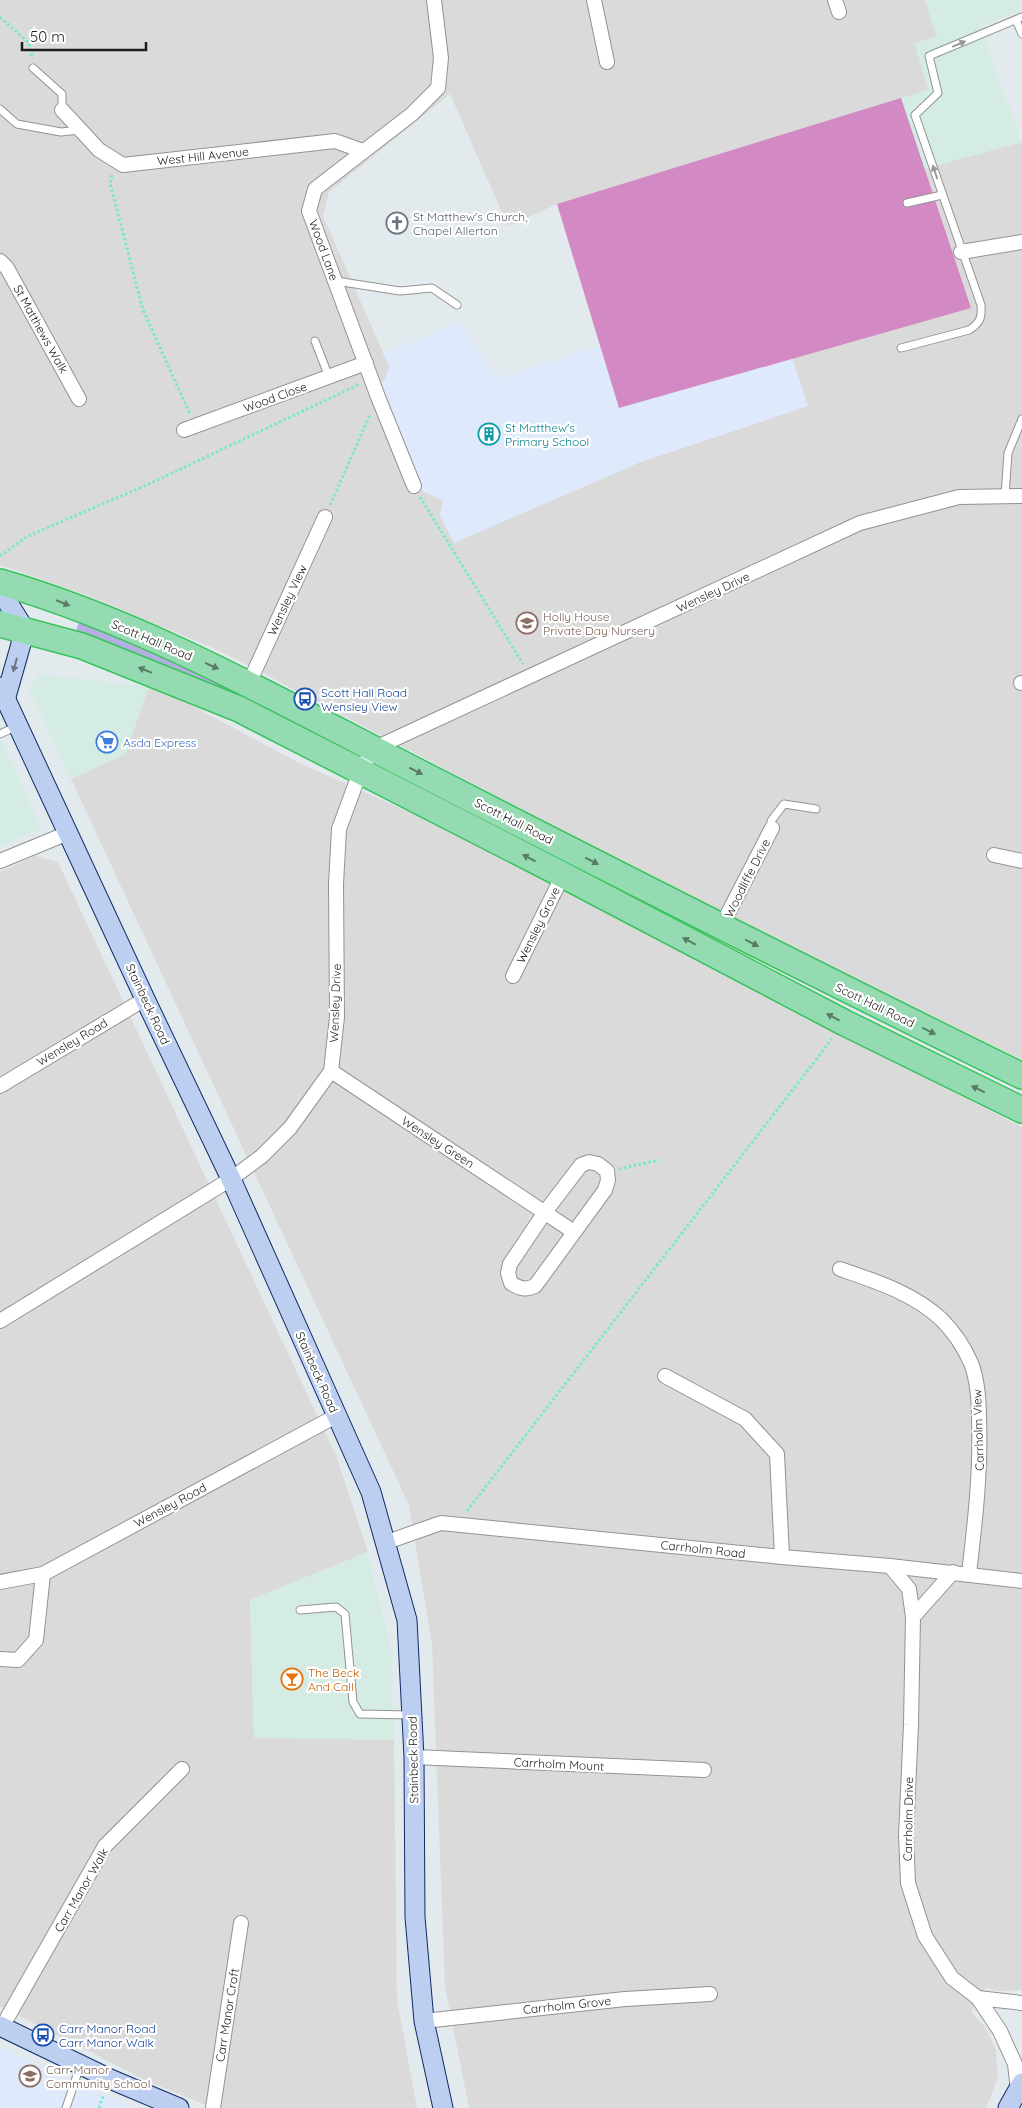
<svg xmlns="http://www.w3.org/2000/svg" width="1022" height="2108" font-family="Quicksand,sans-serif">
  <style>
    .residential { fill: #dadada }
    .commercial { fill: #d4ece3 }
    .education { fill: #deeafb }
    .grass { fill: #b4afe1 }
    .pitch { fill: #d38ac4 }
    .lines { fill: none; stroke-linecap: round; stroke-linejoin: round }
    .lane-casing { stroke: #939393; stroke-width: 9 }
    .street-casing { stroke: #939393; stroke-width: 16 }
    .secondary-casing { stroke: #112a66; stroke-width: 21 }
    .highway-casing { stroke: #38c35b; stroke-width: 28 }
    .path { stroke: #78e9c7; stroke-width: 3; stroke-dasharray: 2.5 2.5; stroke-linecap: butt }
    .lane { stroke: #fff; stroke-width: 7 }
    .street { stroke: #fff; stroke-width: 14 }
    .secondary { stroke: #bdcff1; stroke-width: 19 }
    .highway { stroke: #94dbb1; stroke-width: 25 }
    .oneway { fill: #999 }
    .oneway2 { fill: #587c66 }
    .oneway3 { fill: #6c7686 }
    .labels { text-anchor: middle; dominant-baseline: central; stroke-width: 4.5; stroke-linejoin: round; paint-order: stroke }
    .street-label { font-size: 12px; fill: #1c1c1c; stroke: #fff }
    .worship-label { font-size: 12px; fill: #5b616d; stroke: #fff; text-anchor: start }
    .culture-label { font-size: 12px; fill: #0d838f; stroke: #fff; text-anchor: start }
    .education-label { font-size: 12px; fill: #785e54; stroke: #fff; text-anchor: start }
    .transit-label { font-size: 12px; fill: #164399; stroke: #fff; text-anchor: start }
    .shop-label { font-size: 12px; fill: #366cbe; stroke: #fff; text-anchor: start }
    .food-label { font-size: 12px; fill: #c56008; stroke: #fff; text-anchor: start }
  </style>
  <rect width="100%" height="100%" fill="#e3eaed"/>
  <g class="residential">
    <polygon points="0,0 925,0 937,37 915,43 929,91 557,204 508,226 450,94 329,192 323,216 389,366 385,381 381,382 423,491 443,501 643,461 807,406 792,358 970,308 924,169 1022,142 1022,1060 626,864 222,652 92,597 0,565"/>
    <polygon points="149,687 189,704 295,761 427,820 1022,1127 1022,1990 1000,1991 985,1988 971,2012 985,2027 996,2050 998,2078 986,2108 469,2108 445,1986 432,1644 409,1505 71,779 125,754"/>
    <polygon points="35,856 58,862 337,1458 368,1552 250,1600 254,1737 394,1740 397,1999 417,2108 214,2108 149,2082 0,2006 0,872"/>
  </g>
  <g class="commercial">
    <polygon points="925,0 1022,0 1022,11 979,26 1022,142 924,169 901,98 928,90 915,43 937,37"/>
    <polygon points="39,674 149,687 125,754 71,779 29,689"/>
    <polygon points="0,736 41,829 0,846"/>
    <polygon points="368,1552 391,1650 394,1740 254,1738 250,1600"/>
  </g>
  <g class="education">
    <polygon points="459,322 497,378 600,346 620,408 792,358 808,406 643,461 454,543 440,515 443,501 423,491 381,382 385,380 389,366 383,354"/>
    <polygon points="0,2047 95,2092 136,2108 0,2108"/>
  </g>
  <polygon class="grass" points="80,619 241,688 236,697 169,666 76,631"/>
  <polygon class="pitch" points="901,98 971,308 619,408 557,204"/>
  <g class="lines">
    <g class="lane-casing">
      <g id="lane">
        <polyline points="1016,20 1022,34"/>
        <polyline points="33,68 62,94 62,110"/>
        <polyline points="0,109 17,124 61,132 80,130"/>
        <polyline points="907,203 942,195"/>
        <polyline points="336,281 400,291 432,288 457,305"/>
        <polyline points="315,341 329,377"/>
        <path d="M901 348 969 330C980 323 982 318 981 305L915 115 938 93 929 56 1022 17"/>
        <polyline points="1005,496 1008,453 1022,419"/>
        <polyline points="0,734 17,726"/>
        <polyline points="772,828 771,821 784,804 816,809"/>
        <polyline points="300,1610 336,1607 345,1614 353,1702 360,1714 410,1715"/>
        <polyline points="66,2108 80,2066"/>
      </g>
    </g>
    <g class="street-casing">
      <g id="street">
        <polyline points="594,0 607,62"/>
        <polyline points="835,0 839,12"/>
        <polyline points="62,110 99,150 123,165 335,141 363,151"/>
        <polyline points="961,252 1022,242"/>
        <polyline points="0,261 7,268 79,399"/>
        <polyline points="184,430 366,363"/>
        <polyline points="414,486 378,397 309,211 315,189 412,114 438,88 441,58 434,0"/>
        <polyline points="249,683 325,517"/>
        <polyline points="1021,683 1022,683"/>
        <polyline points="994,855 1022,861"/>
        <polyline points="0,861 68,833"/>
        <polyline points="721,927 772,828"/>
        <polyline points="513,976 563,875"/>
        <polyline points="331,1071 574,1232"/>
        <polyline points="0,1086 145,999"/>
        <path d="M589 1162 598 1164 607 1171 608 1180 605 1190 535 1286C526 1290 520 1289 511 1283L508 1273 510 1264 545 1212 581 1165Z"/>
        <path d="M840 1269C875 1281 913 1293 941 1319 953 1331 964 1347 971 1363 978 1381 979 1400 979 1419 981 1471 975 1522 969 1574"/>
        <polyline points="0,1321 231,1179 262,1156 290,1128 331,1071 337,1017 336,884 339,829 360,772 373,749 860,523 959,497 1022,496"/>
        <polyline points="665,1376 745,1419 777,1454 782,1557"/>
        <polyline points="387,1542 441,1523 782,1557 890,1566 1022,1581"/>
        <polyline points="890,1566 909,1589 913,1617 911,1725 906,1835 908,1883 925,1936 952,1978 978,1998 1000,2031 1015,2064 1018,2090"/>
        <polyline points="0,1582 43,1574 336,1416"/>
        <polyline points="913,1617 953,1572"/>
        <polyline points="0,1659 18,1660 36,1640 43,1574"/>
        <polyline points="414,1757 704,1770"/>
        <polyline points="978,1998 1022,2003"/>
        <polyline points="424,2021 625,1999 710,1994"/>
        <polyline points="2,2027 105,1846 182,1769"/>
        <polyline points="213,2108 241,1923"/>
      </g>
    </g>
    <g class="secondary-casing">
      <g id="secondary">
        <polyline points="0,590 25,630 5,700"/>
        <polyline points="0,687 145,999 231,1179 371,1492 407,1620 414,1757 415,1917 424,2021 443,2108"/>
        <polyline points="0,2026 110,2079 179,2108"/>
        <polyline points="1008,2108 1022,2083"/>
      </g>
    </g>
    <g class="highway-casing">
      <g id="highway">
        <path d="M0 582C152 626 290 707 430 778 627 879 824 979 1022 1076"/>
        <polyline points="0,624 82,646 239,709 563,875 845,1023 1022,1110"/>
      </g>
    </g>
    <g class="path">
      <polyline points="0,17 29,43 32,59"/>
      <polyline points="112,175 110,183 143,310 190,414"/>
      <polyline points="420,497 523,664"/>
      <polyline points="330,505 370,415"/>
      <polyline points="0,556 28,536 149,484 360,384"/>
      <polyline points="619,1169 659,1160"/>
      <polyline points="467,1511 832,1039"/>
      <polyline points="99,2108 104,2094"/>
    </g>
    <use href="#lane" class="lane"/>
    <use href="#street" class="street"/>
    <use href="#secondary" class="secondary"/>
    <use href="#highway" class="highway"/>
  </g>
  <defs><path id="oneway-solid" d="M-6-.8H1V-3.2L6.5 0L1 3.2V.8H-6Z" transform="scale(1.25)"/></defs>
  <g class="oneway">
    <use href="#oneway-solid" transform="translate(959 44) rotate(-23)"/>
    <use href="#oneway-solid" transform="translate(935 172) rotate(-109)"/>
  </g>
  <g class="oneway2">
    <use href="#oneway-solid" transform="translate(63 603) rotate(22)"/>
    <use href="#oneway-solid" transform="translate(212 666) rotate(24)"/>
    <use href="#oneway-solid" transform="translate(145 670) rotate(-158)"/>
    <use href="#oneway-solid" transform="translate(416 771) rotate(27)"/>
    <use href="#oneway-solid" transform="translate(529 858) rotate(-153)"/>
    <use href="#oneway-solid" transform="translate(592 861) rotate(27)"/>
    <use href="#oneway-solid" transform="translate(689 941) rotate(-152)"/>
    <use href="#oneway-solid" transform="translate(752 943) rotate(27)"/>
    <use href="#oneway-solid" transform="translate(833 1017) rotate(-152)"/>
    <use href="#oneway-solid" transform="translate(929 1031) rotate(26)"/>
    <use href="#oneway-solid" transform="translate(978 1089) rotate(-154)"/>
  </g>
  <use class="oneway3" href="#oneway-solid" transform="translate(15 665) rotate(105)"/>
  <defs>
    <g id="church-ring" transform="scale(1.125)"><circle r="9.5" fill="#fff" stroke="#6b7280" stroke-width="1.5"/><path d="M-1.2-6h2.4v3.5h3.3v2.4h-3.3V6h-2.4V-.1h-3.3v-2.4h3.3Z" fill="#6b7280"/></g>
    <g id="building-ring" transform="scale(1.125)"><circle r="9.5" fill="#fff" stroke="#0f9aa8" stroke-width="1.5"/><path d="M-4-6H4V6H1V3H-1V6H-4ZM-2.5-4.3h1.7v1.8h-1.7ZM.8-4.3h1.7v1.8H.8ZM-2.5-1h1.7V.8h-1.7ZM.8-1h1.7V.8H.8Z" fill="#0f9aa8"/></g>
    <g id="school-ring" transform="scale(1.125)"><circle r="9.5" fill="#fff" stroke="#8d6e63" stroke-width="1.5"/><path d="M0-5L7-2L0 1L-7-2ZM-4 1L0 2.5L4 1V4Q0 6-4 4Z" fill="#8d6e63"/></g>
    <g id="bus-ring" transform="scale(1.125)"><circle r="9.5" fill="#fff" stroke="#1a4fb4" stroke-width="1.5"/><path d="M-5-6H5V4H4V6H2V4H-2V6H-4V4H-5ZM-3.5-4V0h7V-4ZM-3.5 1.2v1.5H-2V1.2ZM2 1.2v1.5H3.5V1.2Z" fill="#1a4fb4"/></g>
    <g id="supermarket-ring" transform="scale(1.125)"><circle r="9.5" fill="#fff" stroke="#3f7fe0" stroke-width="1.5"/><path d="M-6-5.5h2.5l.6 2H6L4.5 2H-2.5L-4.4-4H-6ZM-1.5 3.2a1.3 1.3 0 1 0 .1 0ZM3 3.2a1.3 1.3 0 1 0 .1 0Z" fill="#3f7fe0"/></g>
    <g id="bar-ring" transform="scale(1.125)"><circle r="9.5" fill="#fff" stroke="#e8710a" stroke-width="1.5"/><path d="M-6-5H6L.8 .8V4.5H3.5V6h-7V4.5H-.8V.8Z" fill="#e8710a"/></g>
  </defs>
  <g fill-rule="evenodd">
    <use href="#church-ring" x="397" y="223"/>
    <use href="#building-ring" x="489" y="434"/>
    <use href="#school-ring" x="527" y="623"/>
    <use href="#bus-ring" x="305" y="699"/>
    <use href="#supermarket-ring" x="107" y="742"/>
    <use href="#bar-ring" x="292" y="1679"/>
    <use href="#bus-ring" x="43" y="2035"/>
    <use href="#school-ring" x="30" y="2076"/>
  </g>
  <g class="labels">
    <g class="street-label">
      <text transform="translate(203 156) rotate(-6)">West Hill Avenue</text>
      <text transform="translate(324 250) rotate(70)">Wood Lane</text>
      <text transform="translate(41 329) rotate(61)">St Matthews Walk</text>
      <text transform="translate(275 397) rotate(-20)">Wood Close</text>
      <text transform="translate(713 592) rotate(-25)">Wensley Drive</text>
      <text transform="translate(287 600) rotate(-65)">Wensley View</text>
      <text transform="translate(152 640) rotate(23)">Scott Hall Road</text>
      <text transform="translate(514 821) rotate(27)">Scott Hall Road</text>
      <text transform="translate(747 878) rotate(-63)">Woodliffe Drive</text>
      <text transform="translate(538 925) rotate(-64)">Wensley Grove</text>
      <text transform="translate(335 1003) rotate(-88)">Wensley Drive</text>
      <text transform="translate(148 1004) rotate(65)">Stainbeck Road</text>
      <text transform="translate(875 1005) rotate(26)">Scott Hall Road</text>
      <text transform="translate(72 1042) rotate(-31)">Wensley Road</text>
      <text transform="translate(438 1142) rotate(33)">Wensley Green</text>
      <text transform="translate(317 1372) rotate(66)">Stainbeck Road</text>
      <text transform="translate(978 1430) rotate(-92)">Carrholm View</text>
      <text transform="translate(170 1505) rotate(-28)">Wensley Road</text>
      <text transform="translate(703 1549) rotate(6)">Carrholm Road</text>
      <text transform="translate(413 1760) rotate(-91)">Stainbeck Road</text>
      <text transform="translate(559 1764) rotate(3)">Carrholm Mount</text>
      <text transform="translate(908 1819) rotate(-89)">Carrholm Drive</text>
      <text transform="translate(81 1890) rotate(-60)">Carr Manor Walk</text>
      <text transform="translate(567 2005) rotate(-6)">Carrholm Grove</text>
      <text transform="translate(227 2015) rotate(-81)">Carr Manor Croft</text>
    </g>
    <g class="worship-label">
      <text x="413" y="216">St Matthew's Church,<tspan x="413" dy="14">Chapel Allerton</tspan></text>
    </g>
    <g class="culture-label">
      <text x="505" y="427">St Matthew's<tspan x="505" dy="14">Primary School</tspan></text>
    </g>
    <g class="education-label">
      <text x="543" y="616">Holly House<tspan x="543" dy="14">Private Day Nursery</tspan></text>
      <text x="46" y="2069">Carr Manor<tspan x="46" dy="14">Community School</tspan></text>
    </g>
    <g class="transit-label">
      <text x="321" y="692">Scott Hall Road<tspan x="321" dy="14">Wensley View</tspan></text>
      <text x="59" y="2028">Carr Manor Road<tspan x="59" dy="14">Carr Manor Walk</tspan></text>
    </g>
    <g class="shop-label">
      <text x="123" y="742">Asda Express</text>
    </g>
    <g class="food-label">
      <text x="308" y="1672">The Beck<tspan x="308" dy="14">And Call</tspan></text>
    </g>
  </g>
  <path d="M22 42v8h124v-8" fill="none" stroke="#1c1c1c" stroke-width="2.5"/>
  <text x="30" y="42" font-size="15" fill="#1c1c1c" stroke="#ffffff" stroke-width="4" paint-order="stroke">50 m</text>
</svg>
